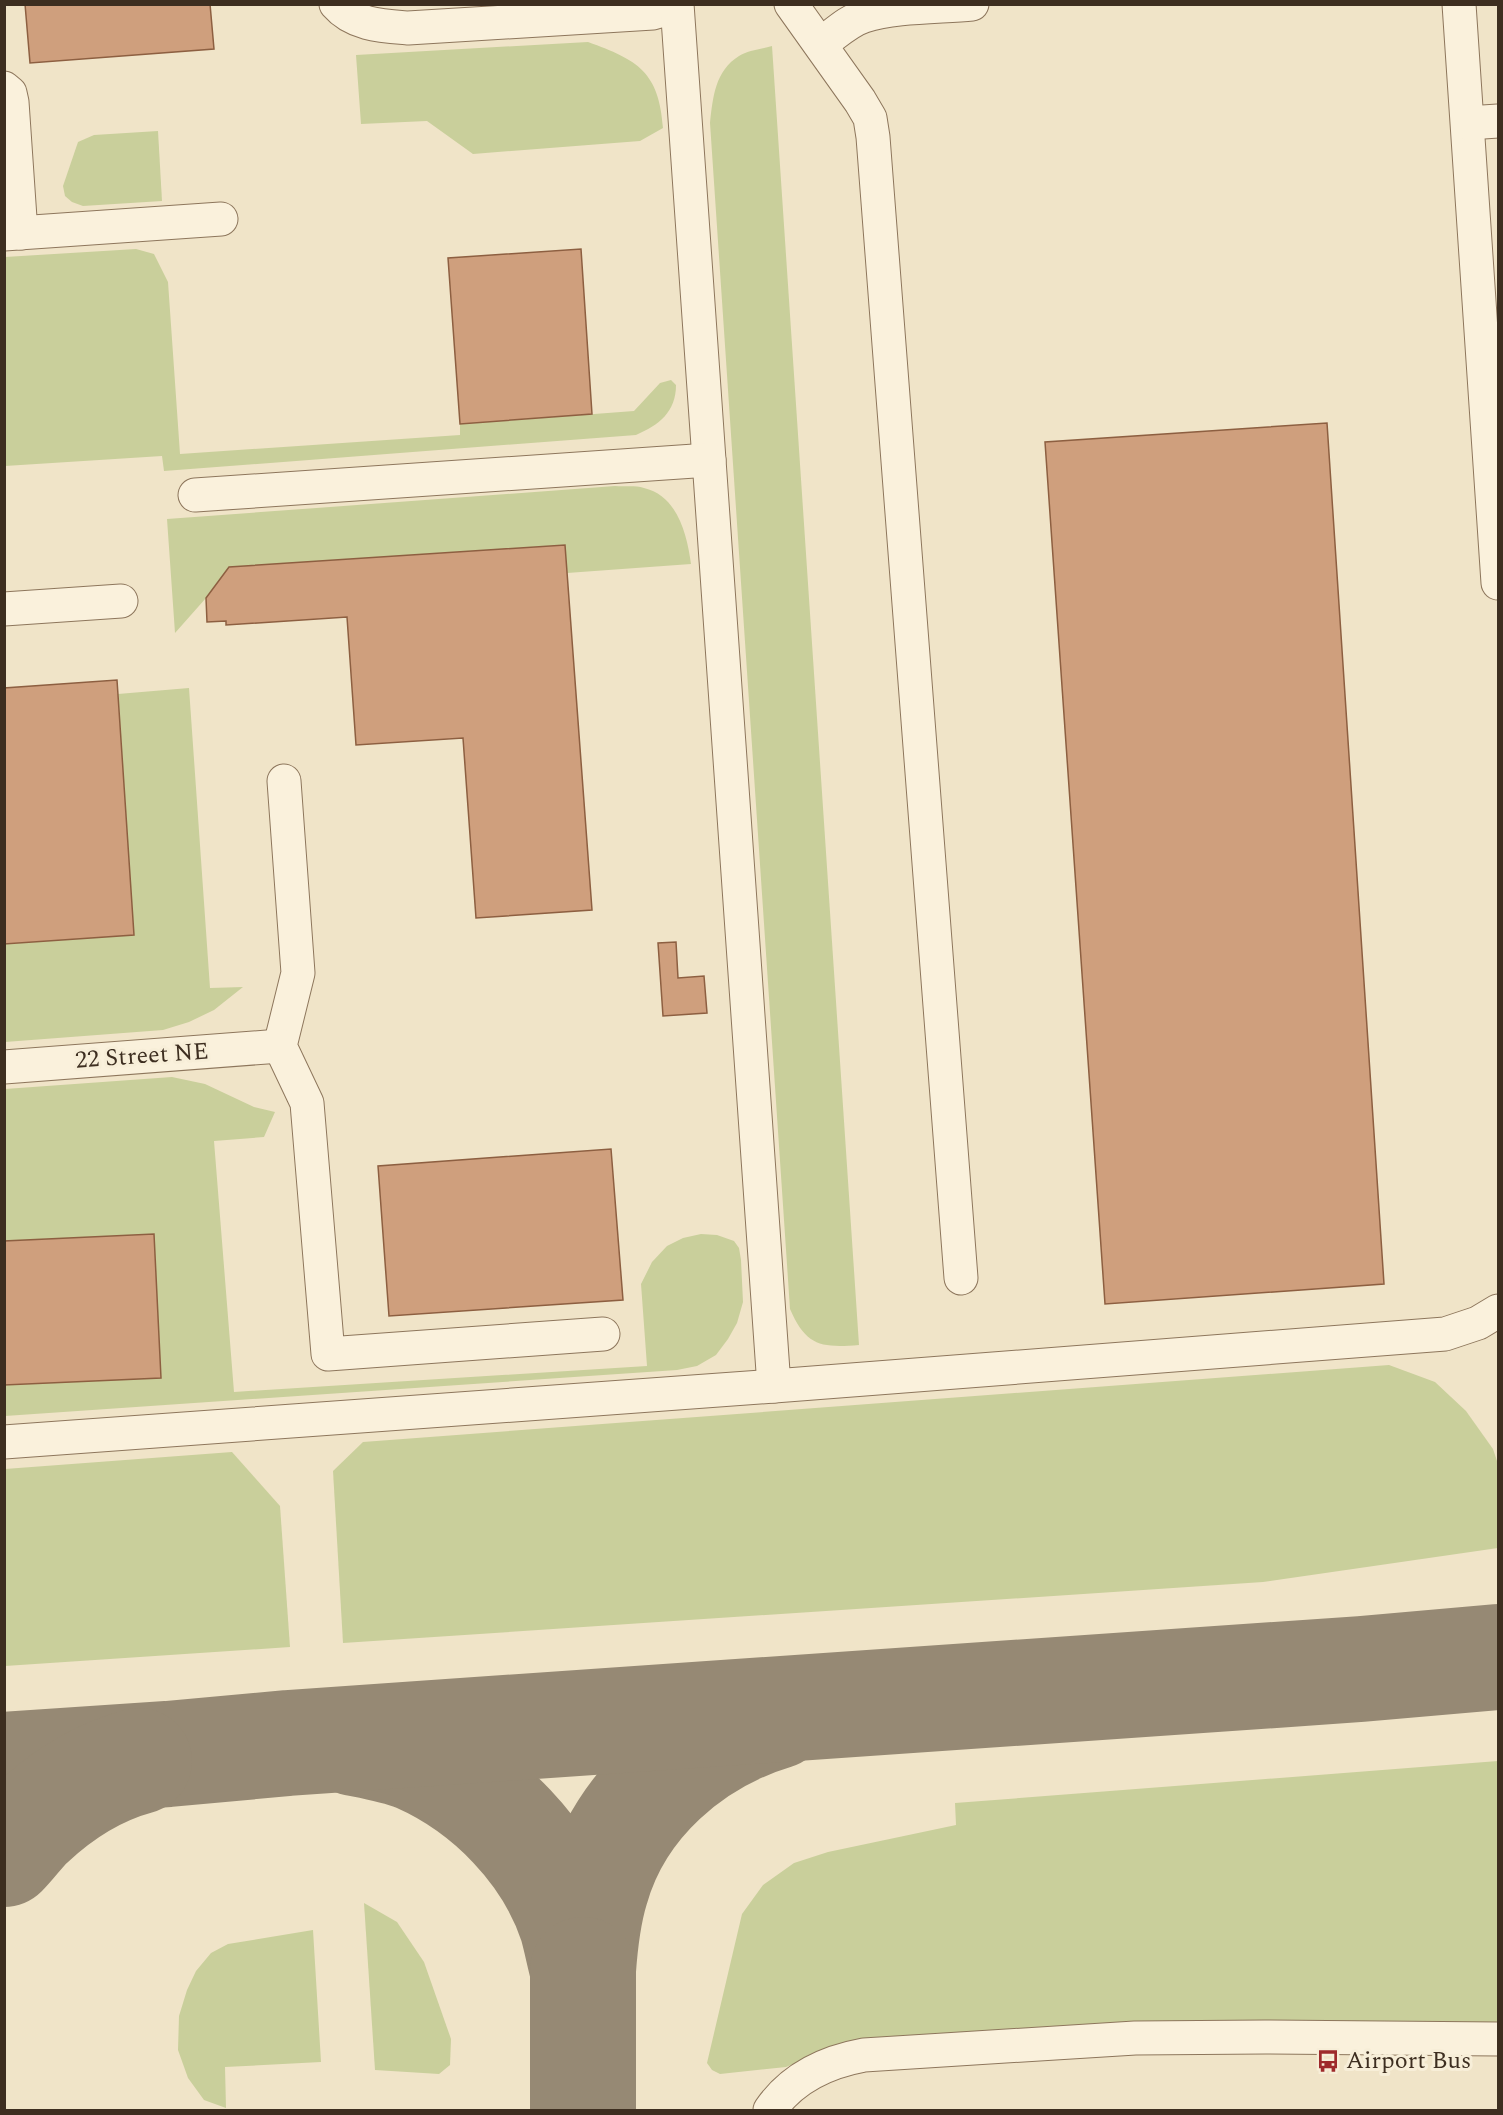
<svg xmlns="http://www.w3.org/2000/svg" width="1503" height="2115" font-family="Spectral,serif">
  <style>
    .green { fill: #c9cf9b }
    .lines { fill: none; stroke-linecap: round; stroke-linejoin: round }
    .taxiway { stroke: #968974; stroke-width: 106 }
    .building { fill: #cf9f7d; stroke: #8d5f41; stroke-width: 1.5 }
    .minor-casing { stroke: #8d765c; stroke-width: 35 }
    .minor { stroke: #faf1dc; stroke-width: 33 }
    .labels { text-anchor: middle; dominant-baseline: central; stroke-width: 6; stroke-linejoin: round; paint-order: stroke }
    .street-label { font-size: 24px; fill: #3d2e20; stroke: #f7eed8 }
    .poi-label { font-size: 24px; fill: #3d2e20; stroke: #f7eed8; text-anchor: start }
  </style>
  <rect width="100%" height="100%" fill="#f0e4c8"/>
  <g class="green">
    <path d="M588 42C638 60 659 72 663 128L640 141 473 154 427 121 361 124 356 55Z"/>
    <path d="M772 46 859 1345C821 1348 806 1346 790 1309L710 123C713 97 715 71 739 56 748 50 762 49 772 46Z"/>
    <polygon points="158,131 162,201 83,206 72,202 65,196 63,186 78,142 94,135"/>
    <path d="M136 249 154 254 168 282 180 454 460 435V424L634 411 660 383 671 380 676 385C676 412 659 425 636 435L164 471 162 456 5 466V257Z"/>
    <path d="M615 486C624 487 635 485 644 488 678 496 687 535 691 564L567 573 565 545 229 567 206 598 175 633 167 519Z"/>
    <polygon points="189,688 210,988 243,987 214,1010 189,1022 163,1030 5,1042 5,944 134,935 118,694"/>
    <polygon points="172,1077 205,1084 254,1107 275,1112 264,1137 214,1141 234,1392 647,1366 641,1284 652,1262 667,1246 683,1238 701,1234 717,1235 734,1241 739,1248 741,1260 743,1302 737,1323 728,1339 716,1355 697,1366 677,1370 5,1416 4,1385 161,1377 154,1235 5,1241 5,1089"/>
    <polygon points="1389,1365 1435,1382 1466,1411 1493,1449 1498,1464 1498,1548 1263,1582 343,1643 333,1471 363,1442"/>
    <polygon points="232,1452 280,1506 290,1647 5,1666 5,1469"/>
    <polygon points="1498,1761 1498,2029 844,2044 786,2067 720,2074 712,2070 707,2063 742,1914 763,1885 794,1863 828,1852 956,1825 955,1803"/>
    <polygon points="364,1903 397,1922 424,1962 451,2039 450,2065 439,2074 375,2070"/>
    <polygon points="313,1930 321,2062 225,2067 226,2108 204,2100 188,2078 178,2050 179,2016 187,1990 196,1971 211,1953 228,1944"/>
  </g>
  <g class="lines">
    <g class="taxiway">
      <path d="M355 1743C375 1747 398 1751 417 1759 487 1790 548 1852 572 1925 576 1939 579 1955 583 1970 585 1942 588 1915 596 1889 620 1804 693 1741 776 1716"/>
      <polyline points="4,1765 168,1754 288,1743 1361,1669 1498,1657"/>
      <path d="M4 1854C14 1844 22 1832 32 1823 63 1794 98 1772 139 1761"/>
      <polyline points="583,1970 583,2110"/>
    </g>
  </g>
  <g class="building">
    <polygon points="25,4 210,4 214,49 30,63"/>
    <polygon points="581,249 592,414 460,424 448,258"/>
    <polygon points="1327,423 1384,1284 1105,1304 1045,442"/>
    <polygon points="565,545 592,910 476,918 463,738 356,745 347,617 226,625 226,621 207,622 206,598 229,567"/>
    <polygon points="117,680 134,935 4,944 4,688"/>
    <polygon points="676,942 678,978 704,976 707,1013 663,1016 658,943"/>
    <polygon points="611,1149 623,1300 389,1316 378,1166"/>
    <polygon points="154,1234 161,1378 4,1385 4,1241"/>
  </g>
  <g class="lines">
    <g class="minor-casing">
      <g id="minor">
        <path d="M336 4C354 25 383 26 408 28L653 13 660 11 669 4"/>
        <polyline points="677,4 774,1386"/>
        <polyline points="791,4 860,101 870,118 873,137 961,1278"/>
        <polyline points="1459,4 1498,583"/>
        <path d="M821 44C835 34 848 21 864 16 894 6 940 7 972 4"/>
        <polyline points="4,88 10,93 12,102 21,233"/>
        <polyline points="1468,123 1498,121"/>
        <polyline points="4,234 221,219"/>
        <polyline points="195,495 709,460"/>
        <polyline points="4,609 121,601"/>
        <polyline points="284,781 298,973 280,1046 307,1103 328,1354 603,1334"/>
        <polyline points="4,1067 280,1046"/>
        <polyline points="4,1442 774,1386 1445,1334 1478,1323 1498,1311"/>
        <path d="M770 2110C792 2078 826 2062 864 2055L1135 2038 1265 2037 1498 2039"/>
      </g>
    </g>
    <use href="#minor" class="minor"/>
  </g>
  <defs>
    <g id="bus-bare" transform="scale(1.8)"><path d="M-5-6H5V4H4V6H2V4H-2V6H-4V4H-5ZM-3.5-4V0h7V-4ZM-3.5 1.2v1.5H-2V1.2ZM2 1.2v1.5H3.5V1.2Z" fill="#9e2a2b" stroke="#f7eed8" stroke-width="2.5" paint-order="stroke"/></g>
  </defs>
  <g fill-rule="evenodd">
    <use href="#bus-bare" x="1328" y="2061"/>
  </g>
  <g class="labels">
    <g class="street-label">
      <text transform="translate(142 1056) rotate(-4)">22 Street NE</text>
    </g>
    <g class="poi-label">
      <text x="1346" y="2061">Airport Bus</text>
    </g>
  </g>
  <rect width="1503" height="2115" fill="none" stroke="#3d2e20" stroke-width="12"/>
</svg>
